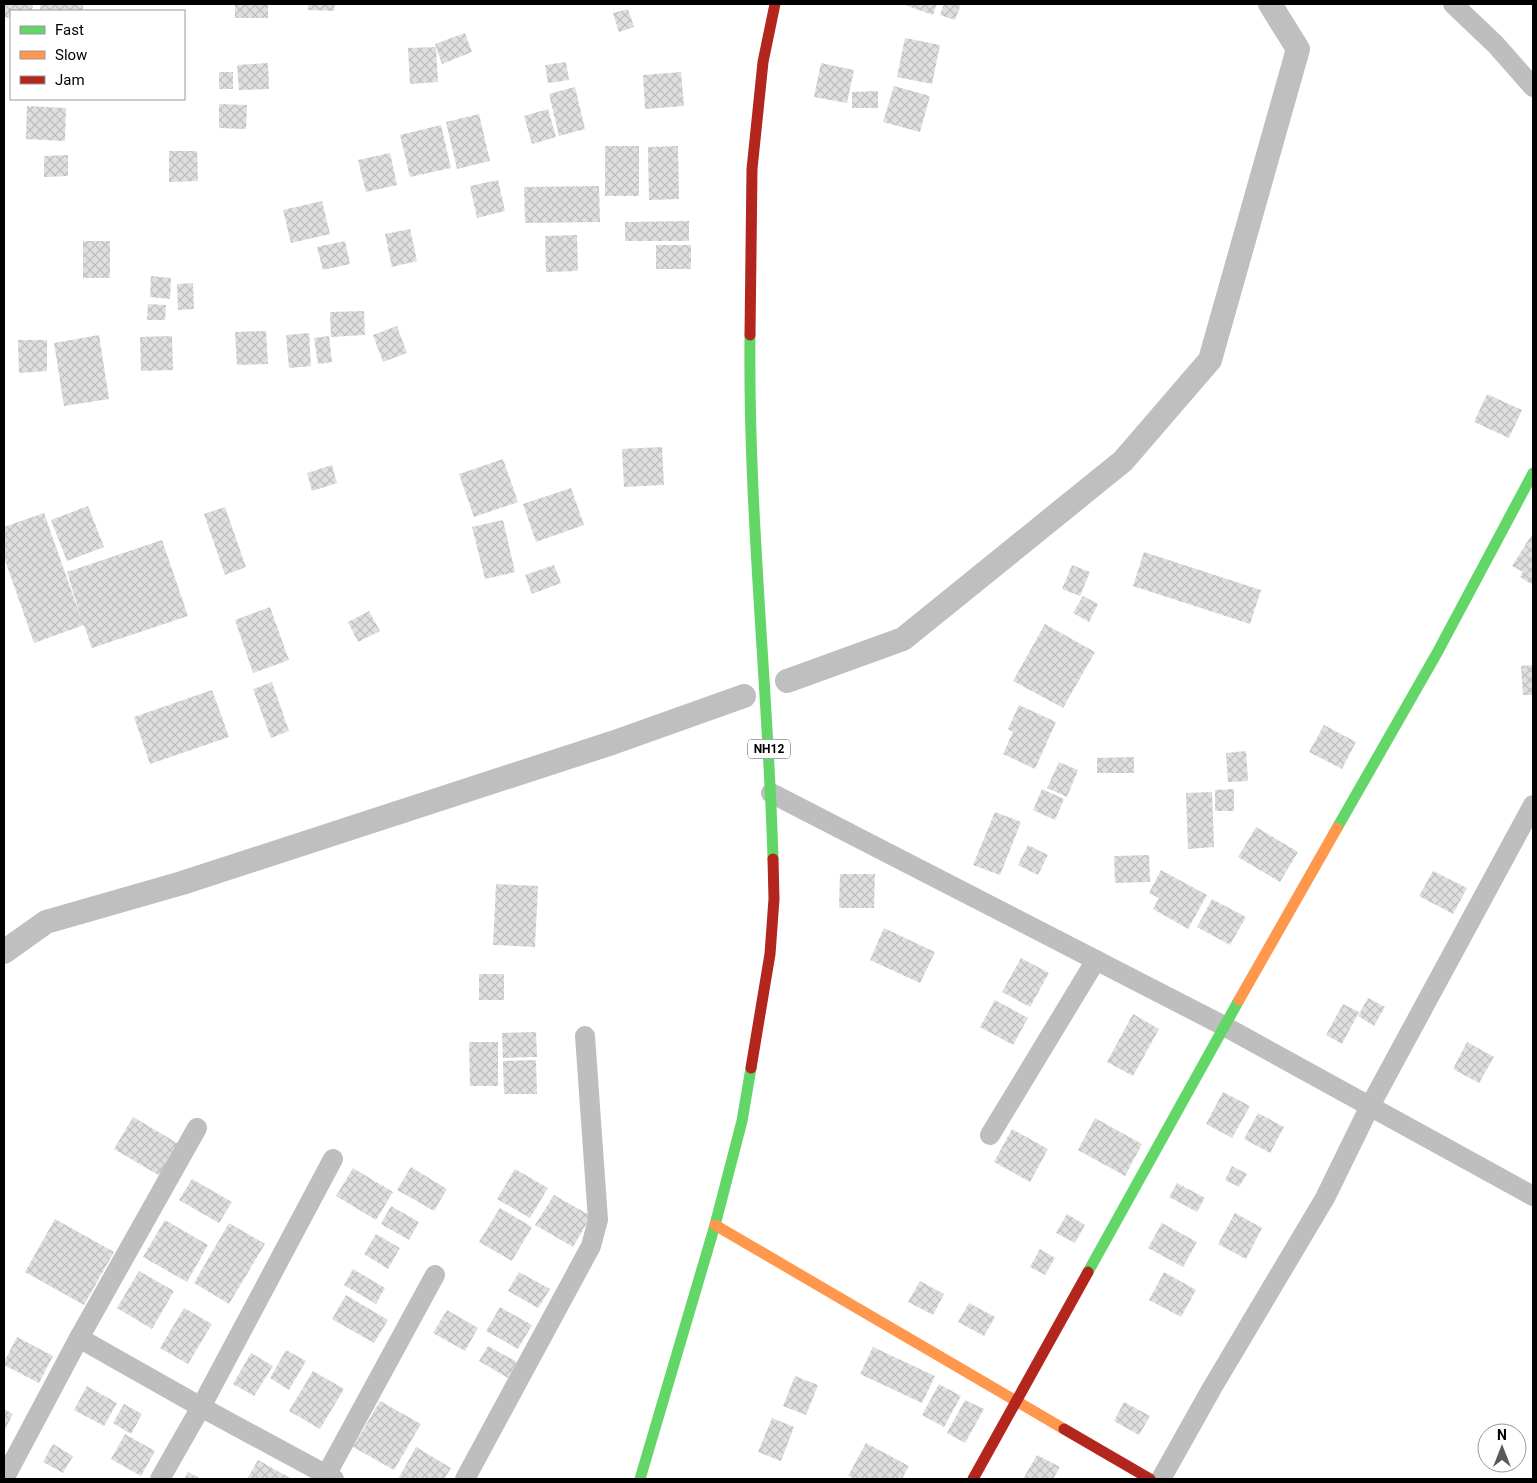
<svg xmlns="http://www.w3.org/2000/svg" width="1537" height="1483" font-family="Roboto,sans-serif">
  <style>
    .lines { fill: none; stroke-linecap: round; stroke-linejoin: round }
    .canal { stroke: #bfbfbf; stroke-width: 24 }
    .building { fill: url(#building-cross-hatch) }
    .street { stroke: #bebebe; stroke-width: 20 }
    .fast { stroke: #63d668; stroke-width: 11 }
    .slow { stroke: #ff974d; stroke-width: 11 }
    .jam { stroke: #b3261e; stroke-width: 11 }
    .labels { text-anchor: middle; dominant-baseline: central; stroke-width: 4; stroke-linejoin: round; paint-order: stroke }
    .shield { fill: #fff; stroke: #4c4c4c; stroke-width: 1 }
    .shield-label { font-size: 12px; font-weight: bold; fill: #000 }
  </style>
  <defs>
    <pattern id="building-cross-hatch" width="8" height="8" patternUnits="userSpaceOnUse" patternTransform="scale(1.25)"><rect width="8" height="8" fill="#dfdfdf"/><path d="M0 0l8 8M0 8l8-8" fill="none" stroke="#bebebe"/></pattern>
  </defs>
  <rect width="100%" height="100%" fill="#fff"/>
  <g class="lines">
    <g class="canal">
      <polyline points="787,681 903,639 1123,461 1210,360 1298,49 1270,4"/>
      <polyline points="4,952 46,922 182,883 612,743 744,696"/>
    </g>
  </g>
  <g class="building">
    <polygon points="4,4 33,4 32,11 11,11 11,18 4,17"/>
    <rect x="40" y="4" width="43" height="7"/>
    <rect x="235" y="4" width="33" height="14"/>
    <polygon points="308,4 335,4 334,11 308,10"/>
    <polygon points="902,4 937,4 933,15"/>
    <polygon points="944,4 961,4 955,20 940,15"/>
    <polygon points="628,9 634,27 619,32 613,13"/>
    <polygon points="465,33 472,52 442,64 435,44"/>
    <polygon points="905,38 940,45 932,84 897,77"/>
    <polygon points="436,47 438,82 410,84 408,48"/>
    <polygon points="566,62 569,80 548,83 545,65"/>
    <polygon points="268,63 269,89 239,90 237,65"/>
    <polygon points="821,63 854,70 847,103 814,97"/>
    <rect x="219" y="72" width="14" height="17"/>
    <polygon points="681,72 684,106 645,109 643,75"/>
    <polygon points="894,86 930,96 920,132 883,122"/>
    <polygon points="575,87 585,129 559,136 549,94"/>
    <polygon points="878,91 878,108 852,108 852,92"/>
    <polygon points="219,104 247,105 246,129 219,128"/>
    <polygon points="27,106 66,108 65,141 26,139"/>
    <polygon points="548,109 556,137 532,144 524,116"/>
    <polygon points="479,114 490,161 457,169 446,122"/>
    <polygon points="441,125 451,168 410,177 400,135"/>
    <rect x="605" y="146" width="34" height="50"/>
    <polygon points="678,146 679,199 649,200 648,147"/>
    <polygon points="169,151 197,151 198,181 169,182"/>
    <polygon points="390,153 397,185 366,192 358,160"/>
    <polygon points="68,155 68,176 44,177 44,156"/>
    <polygon points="498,180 505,211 477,218 470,186"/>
    <polygon points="599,186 600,222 525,223 524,187"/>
    <polygon points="322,201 330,234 291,243 283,210"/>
    <polygon points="689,221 689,241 625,241 625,222"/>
    <polygon points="410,229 417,261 392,267 385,234"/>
    <polygon points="577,235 578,271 546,272 545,236"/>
    <rect x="83" y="241" width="27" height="37"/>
    <polygon points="345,241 350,264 323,270 317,247"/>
    <rect x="656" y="245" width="35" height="24"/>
    <polygon points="151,276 171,278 170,299 150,297"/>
    <polygon points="193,283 194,309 178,310 177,284"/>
    <polygon points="148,304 166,305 165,320 147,320"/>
    <polygon points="364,311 365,335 331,337 330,312"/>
    <polygon points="397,326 407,353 383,362 373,335"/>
    <polygon points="266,331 268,364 237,365 235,332"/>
    <polygon points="309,333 311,366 289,368 286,335"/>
    <polygon points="99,335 109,399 64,406 54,343"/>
    <polygon points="172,336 173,370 141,371 140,337"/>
    <polygon points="329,336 332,362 318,364 314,338"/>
    <polygon points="18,340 47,340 47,371 19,373"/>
    <polygon points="1487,394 1522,410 1509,438 1474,422"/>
    <polygon points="662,447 664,485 624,487 622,449"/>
    <polygon points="503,459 518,502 474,517 459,474"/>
    <polygon points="332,465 337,483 312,491 307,473"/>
    <polygon points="571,488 584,525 536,542 523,504"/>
    <polygon points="88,506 104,547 67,561 51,520"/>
    <polygon points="225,507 246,567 225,575 204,514"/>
    <polygon points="44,513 81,618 67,572 162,540 188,616 92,648 84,625 34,643 4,557 4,527"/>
    <polygon points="503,520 515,572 485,579 472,527"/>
    <polygon points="1531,536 1533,537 1533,585 1520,577 1523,572 1512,566"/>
    <polygon points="1144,552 1261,590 1250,624 1133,586"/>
    <polygon points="554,565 561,583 532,594 525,575"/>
    <polygon points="1072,565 1090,572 1080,596 1062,589"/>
    <polygon points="1083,596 1098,604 1089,622 1073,613"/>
    <polygon points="270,607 289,660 253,673 235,620"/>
    <polygon points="369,611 380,631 358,642 348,622"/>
    <polygon points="1045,624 1095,652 1063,708 1013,681"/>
    <polygon points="1533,665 1533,695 1523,695 1521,666"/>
    <polygon points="272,682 289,731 271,738 253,689"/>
    <polygon points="212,690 229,737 150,764 134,717"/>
    <polygon points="1019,705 1056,722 1035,769 1003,754 1013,732 1008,729"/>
    <polygon points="1324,725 1356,742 1342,769 1309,752"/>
    <polygon points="1246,751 1248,781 1228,782 1226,753"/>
    <polygon points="1134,757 1134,773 1097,773 1097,758"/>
    <polygon points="1059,762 1078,770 1067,797 1047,788"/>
    <polygon points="1042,789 1064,799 1055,820 1033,810"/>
    <polygon points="1234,789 1234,811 1215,811 1215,790"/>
    <polygon points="1212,792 1214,847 1188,849 1186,793"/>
    <polygon points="995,812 1021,822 1000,875 973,865"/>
    <polygon points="1256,827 1298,852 1280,882 1238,857"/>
    <polygon points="1028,845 1048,855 1038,875 1018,865"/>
    <polygon points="1149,855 1150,882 1115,883 1114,856"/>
    <polygon points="1161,870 1207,895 1188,929 1153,909 1159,898 1149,893"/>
    <polygon points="1433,871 1467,888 1453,914 1419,896"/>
    <polygon points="840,874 875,874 874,908 839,908"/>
    <polygon points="496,884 538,886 535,947 493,945"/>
    <polygon points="1212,899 1246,917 1230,945 1197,927"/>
    <polygon points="884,928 935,952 920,983 870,960"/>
    <polygon points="1021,958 1049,973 1030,1007 1002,992"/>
    <rect x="479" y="974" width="25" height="26"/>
    <polygon points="1368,998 1385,1007 1374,1026 1358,1016"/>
    <polygon points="995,1000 1028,1018 1013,1045 980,1027"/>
    <polygon points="1343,1004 1359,1012 1342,1044 1326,1035"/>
    <polygon points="1133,1014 1159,1029 1133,1076 1107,1062"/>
    <polygon points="536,1032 537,1057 503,1058 502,1033"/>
    <polygon points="469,1042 498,1042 498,1086 470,1086"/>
    <polygon points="1467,1042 1494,1057 1479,1083 1453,1069"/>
    <polygon points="536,1060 537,1094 504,1094 503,1061"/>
    <polygon points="1223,1092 1250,1106 1232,1138 1206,1124"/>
    <polygon points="1258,1113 1284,1127 1270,1153 1244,1139"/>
    <polygon points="133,1117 179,1144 160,1176 114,1149"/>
    <polygon points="1095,1118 1142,1144 1125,1176 1078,1150"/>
    <polygon points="1012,1129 1048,1149 1030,1182 994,1162"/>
    <polygon points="1232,1166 1247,1174 1239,1187 1225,1180"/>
    <polygon points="411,1167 447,1189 434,1211 397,1190"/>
    <polygon points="353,1168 393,1192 376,1220 336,1196"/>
    <polygon points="515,1169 548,1188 530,1218 497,1199"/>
    <polygon points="192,1179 232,1202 219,1223 179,1200"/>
    <polygon points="1177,1183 1205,1198 1197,1212 1169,1197"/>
    <polygon points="554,1195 591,1216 573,1247 535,1225"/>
    <polygon points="391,1206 419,1222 409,1240 381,1224"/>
    <polygon points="500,1208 532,1227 512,1261 479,1242"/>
    <polygon points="1235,1213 1262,1228 1246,1259 1218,1244"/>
    <polygon points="1067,1214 1085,1225 1075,1243 1056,1233"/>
    <polygon points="55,1219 114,1252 84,1305 25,1272"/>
    <polygon points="165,1220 208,1245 187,1282 143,1257"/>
    <polygon points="229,1223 265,1244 229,1304 194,1283"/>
    <polygon points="1162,1223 1197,1242 1183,1267 1148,1248"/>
    <polygon points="376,1234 400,1248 388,1269 364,1254"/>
    <polygon points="1040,1249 1055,1258 1045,1275 1030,1267"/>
    <polygon points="353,1269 385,1288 376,1304 344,1285"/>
    <polygon points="139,1271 174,1291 152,1329 117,1308"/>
    <polygon points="519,1272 550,1289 538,1308 508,1291"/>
    <polygon points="1164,1272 1196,1290 1181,1317 1149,1300"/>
    <polygon points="920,1281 944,1294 933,1315 908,1302"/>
    <polygon points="346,1295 388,1320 374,1343 332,1319"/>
    <polygon points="969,1303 995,1317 984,1336 958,1322"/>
    <polygon points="500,1307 532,1325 518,1349 486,1331"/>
    <polygon points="184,1308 212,1324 188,1364 160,1348"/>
    <polygon points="447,1310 478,1328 465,1351 433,1333"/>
    <polygon points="17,1337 53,1356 39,1383 4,1365 4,1362"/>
    <polygon points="488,1346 517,1362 508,1378 479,1361"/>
    <polygon points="873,1347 935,1376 922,1403 860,1374"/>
    <polygon points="286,1350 306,1361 289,1390 270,1378"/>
    <polygon points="251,1353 273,1366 254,1396 233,1384"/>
    <polygon points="313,1371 344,1389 320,1429 289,1411"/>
    <polygon points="795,1376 818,1385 806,1415 783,1406"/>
    <polygon points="939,1384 961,1396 944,1427 922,1415"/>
    <polygon points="87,1386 117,1403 104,1426 74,1410"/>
    <polygon points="965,1400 984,1409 965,1443 947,1433"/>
    <polygon points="380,1401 421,1424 394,1470 353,1447"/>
    <polygon points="1124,1402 1150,1416 1139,1435 1114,1421"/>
    <polygon points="124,1404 142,1414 131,1434 113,1423"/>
    <polygon points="4,1409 13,1414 4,1431"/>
    <polygon points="772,1418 794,1427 781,1461 758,1452"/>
    <polygon points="125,1434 155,1451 141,1476 111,1459"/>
    <polygon points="866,1443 909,1466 902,1479 855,1479 848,1476"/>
    <polygon points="53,1444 73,1456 63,1473 43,1462"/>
    <polygon points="416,1447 451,1468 444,1479 398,1479"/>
    <polygon points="1037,1455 1060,1467 1053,1479 1023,1479"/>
    <polygon points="258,1460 292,1479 247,1479"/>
    <polygon points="188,1472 201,1479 184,1479"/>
  </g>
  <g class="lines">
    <g class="street">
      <polyline points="1453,4 1496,45 1533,87"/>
      <polyline points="771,793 1224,1026 1533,1196"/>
      <polyline points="197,1128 79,1338 201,1407 334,1479"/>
      <polyline points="990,1135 1096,960"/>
      <polyline points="4,1479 79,1338"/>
      <polyline points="160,1479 201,1407 333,1159"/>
      <polyline points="324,1479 435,1275"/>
      <polyline points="465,1479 591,1246 598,1220 585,1036"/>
      <polyline points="1161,1479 1212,1388 1325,1198 1370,1106 1533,805"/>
    </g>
    <g class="fast">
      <path d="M750 335C748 510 768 685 773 859"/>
      <polyline points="1337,828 1437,653 1533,473"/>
      <polyline points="1088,1272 1239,1000"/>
      <polyline points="640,1479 715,1225 742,1121 751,1068"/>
    </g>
    <g class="slow">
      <polyline points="1239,1000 1337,828"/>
      <polyline points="715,1225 1064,1429"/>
    </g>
    <g class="jam">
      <polyline points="750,335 752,169 763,62 775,4"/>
      <polyline points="751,1068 770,954 774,899 773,859"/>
      <polyline points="1064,1429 1150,1479"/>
      <polyline points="973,1479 1088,1272"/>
    </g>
  </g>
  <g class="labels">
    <rect class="shield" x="748" y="739.5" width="42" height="19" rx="4"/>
    <g class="shield-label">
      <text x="769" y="749">NH12</text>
    </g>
  </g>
  <rect width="1537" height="1483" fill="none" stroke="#000000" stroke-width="10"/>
  <rect x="10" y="10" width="175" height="90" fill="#ffffff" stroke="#999999"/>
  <rect x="20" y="26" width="25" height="8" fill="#63d668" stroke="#999999"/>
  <text x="55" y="35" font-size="15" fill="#000000">Fast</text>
  <rect x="20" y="51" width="25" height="8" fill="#ff974d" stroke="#999999"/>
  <text x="55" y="60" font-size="15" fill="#000000">Slow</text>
  <rect x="20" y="76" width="25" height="8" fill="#b3261e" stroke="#999999"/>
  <text x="55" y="85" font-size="15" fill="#000000">Jam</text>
  <g transform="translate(1502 1448)"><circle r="24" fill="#ffffff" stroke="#999999"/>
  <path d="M0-4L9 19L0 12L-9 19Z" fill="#595959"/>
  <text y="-8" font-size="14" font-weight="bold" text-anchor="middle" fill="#000000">N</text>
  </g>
</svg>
